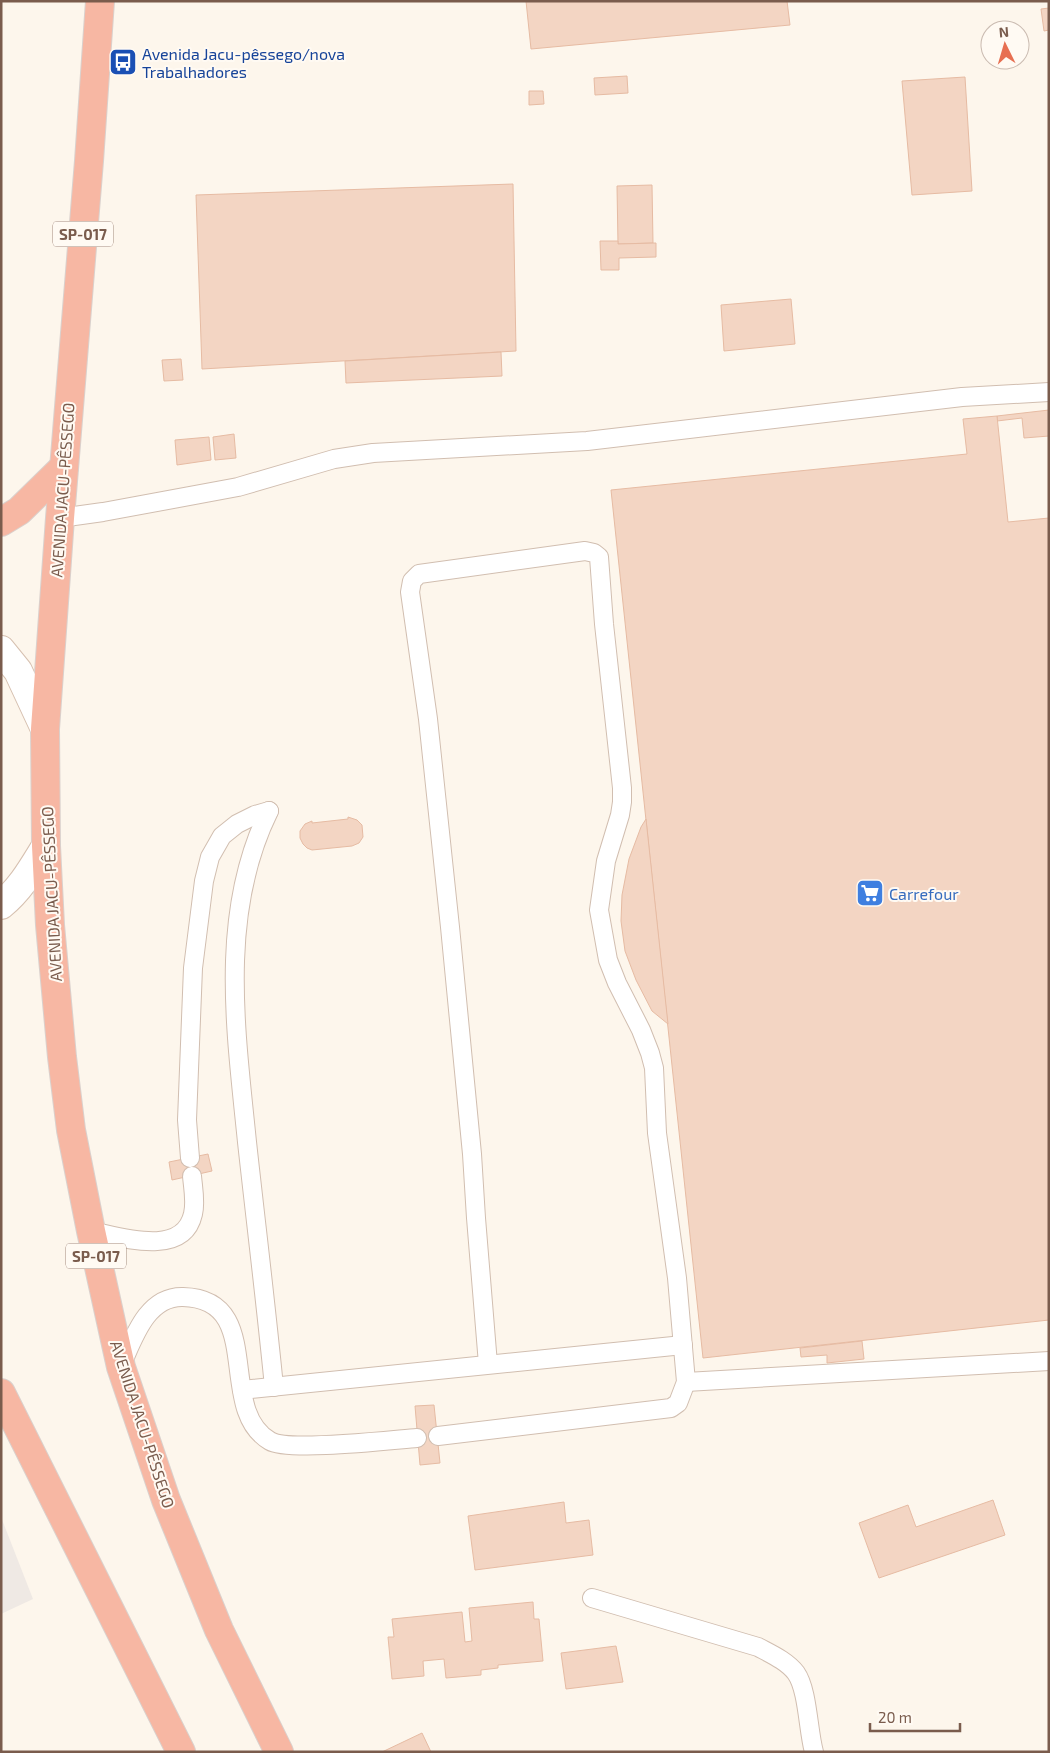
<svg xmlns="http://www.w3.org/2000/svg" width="1050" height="1753" font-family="'Exo 2',sans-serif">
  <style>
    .industrial { fill: #efe9e4 }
    .building { fill: #f3d5c3; stroke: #e6bba3 }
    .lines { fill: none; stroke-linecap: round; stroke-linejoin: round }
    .lane-casing { stroke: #d1beb0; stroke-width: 20 }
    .secondary-casing { stroke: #d6c0b0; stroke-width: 30 }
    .highway-casing { stroke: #dad1cd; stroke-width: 30 }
    .lane { stroke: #fff; stroke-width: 18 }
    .secondary { stroke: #fff; stroke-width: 28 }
    .highway { stroke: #f7b7a3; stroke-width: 28 }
    .labels { text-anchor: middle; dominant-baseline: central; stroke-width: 4; stroke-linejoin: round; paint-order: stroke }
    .shield { fill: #fffaf3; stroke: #a28b7f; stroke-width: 1 }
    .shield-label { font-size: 15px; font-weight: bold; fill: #7a5c4d }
    .transit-label { font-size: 16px; fill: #164399; stroke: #fffaf3; text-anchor: start }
    .street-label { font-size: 16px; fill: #7a5c4d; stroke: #fffaf3 }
    .shop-label { font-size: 16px; fill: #366cbe; stroke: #fffaf3; text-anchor: start }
  </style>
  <rect width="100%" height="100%" fill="#fdf6ec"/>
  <polygon class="industrial" points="1,1517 33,1599 1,1614"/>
  <g class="building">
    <polygon points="526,1 787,1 790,25 531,49"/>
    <polygon points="1049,8 1049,30 1044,31 1041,9"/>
    <polygon points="627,76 628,93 595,95 594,78"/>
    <polygon points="965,77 972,191 912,195 902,81"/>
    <polygon points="529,91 543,91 544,104 529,105"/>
    <polygon points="513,184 516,351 202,369 196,195"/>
    <polygon points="652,185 653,243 618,244 617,186"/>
    <polygon points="600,241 618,241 618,244 656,243 656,257 619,258 619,270 601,270"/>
    <polygon points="791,299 795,344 724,351 721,305"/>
    <polygon points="501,352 502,376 346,383 345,361"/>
    <polygon points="181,359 183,380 164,381 162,360"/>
    <polygon points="1049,410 1049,436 1024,438 1022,418 997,421 997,416"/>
    <polygon points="997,416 1008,522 1049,518 1049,1320 703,1358 611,490 967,454 963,419"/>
    <polygon points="234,434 236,458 215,460 213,437"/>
    <polygon points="209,437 211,460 177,465 175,440"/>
    <polygon points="348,817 357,820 362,825 363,837 359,843 352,846 312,850 307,848 303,844 300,838 300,831 305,824 312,821 312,823 348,819"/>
    <polygon points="646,819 668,1024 652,1011 636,980 625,951 621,921 622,895 629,859 641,827"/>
    <polygon points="208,1154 212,1171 172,1180 169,1162"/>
    <polygon points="862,1341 864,1359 827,1363 827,1355 801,1357 800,1348"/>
    <polygon points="434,1405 440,1463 420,1465 415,1406"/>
    <polygon points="993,1500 1005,1535 879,1578 859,1523 908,1505 916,1527"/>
    <polygon points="564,1502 566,1523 589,1520 593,1555 475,1570 468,1516"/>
    <polygon points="533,1602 534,1619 539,1619 543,1661 498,1665 498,1668 481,1670 481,1675 446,1678 444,1659 423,1661 424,1676 392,1679 388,1637 394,1637 392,1619 462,1612 465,1642 472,1641 469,1608"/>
    <polygon points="616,1646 623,1682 566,1689 561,1653"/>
    <polygon points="422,1733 431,1752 382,1752"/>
  </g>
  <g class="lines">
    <g class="lane-casing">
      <g id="lane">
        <polyline points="60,518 103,512 238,487 334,459 373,453 587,441 962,397 1049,392"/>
        <path d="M269 811C218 914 236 1032 247 1142 256 1224 266 1305 274 1387"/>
        <polyline points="190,1158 187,1120 193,968 204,881 210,857 222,836 237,824 255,815 269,811"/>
        <path d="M91 1231C121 1237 183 1258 193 1214 196 1202 193 1188 192 1176"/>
        <path d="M121 1366C133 1340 146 1296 183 1297 267 1299 215 1409 270 1441 288 1452 391 1440 417 1438"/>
        <polyline points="686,1382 1049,1361"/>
        <polyline points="242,1390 683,1345"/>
        <polyline points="438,1436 671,1408 678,1403 686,1382 677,1278 657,1133 654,1068 650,1053 641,1030 617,983 608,960 599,910 606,861 620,815 622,802 622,788 604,624 599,557 594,553 585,551 419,574 412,581 410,592 428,719 450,927 472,1154 476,1218 488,1364"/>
        <path d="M592 1598 758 1647C771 1654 787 1661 796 1673 808 1690 808 1731 814 1752"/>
      </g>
    </g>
    <g class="secondary-casing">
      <g id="secondary">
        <polyline points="1,650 18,671 45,729"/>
        <path d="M1 905C21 889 33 867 46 846"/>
      </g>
    </g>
    <g class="highway-casing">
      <g id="highway">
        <polyline points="100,1 89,161 60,518 45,729 46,846 50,925 62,1057 71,1130 91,1231 121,1367 166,1500 219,1630 279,1752"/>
        <polyline points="1,522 19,511 64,467"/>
        <polyline points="1,1393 181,1752"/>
      </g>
    </g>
    <use href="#lane" class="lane"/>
    <use href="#secondary" class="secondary"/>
    <use href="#highway" class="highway"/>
  </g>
  <defs>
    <g id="bus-square" transform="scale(1.4375)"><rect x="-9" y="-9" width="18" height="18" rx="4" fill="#1a4fb4" stroke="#fffaf3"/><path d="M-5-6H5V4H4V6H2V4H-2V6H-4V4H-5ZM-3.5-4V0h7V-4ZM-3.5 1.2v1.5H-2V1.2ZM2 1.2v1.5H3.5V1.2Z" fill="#fff"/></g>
    <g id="supermarket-square" transform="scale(1.4375)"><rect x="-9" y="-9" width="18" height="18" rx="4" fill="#3f7fe0" stroke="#fffaf3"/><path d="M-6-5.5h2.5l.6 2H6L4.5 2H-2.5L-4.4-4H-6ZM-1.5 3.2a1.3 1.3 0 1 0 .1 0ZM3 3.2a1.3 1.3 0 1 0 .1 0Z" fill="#fff"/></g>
  </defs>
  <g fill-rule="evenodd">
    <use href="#bus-square" x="123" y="62"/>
    <use href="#supermarket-square" x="870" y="893"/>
  </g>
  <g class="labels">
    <g class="shield">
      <rect x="53" y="221.5" width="60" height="25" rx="4"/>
      <rect x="66" y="1243.5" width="60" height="25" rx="4"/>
    </g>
    <g class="shield-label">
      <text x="83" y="234">SP-017</text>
      <text x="96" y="1256">SP-017</text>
    </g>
    <g class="transit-label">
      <text x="142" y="53">Avenida Jacu-pêssego/nova<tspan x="142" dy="18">Trabalhadores</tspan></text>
    </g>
    <g class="street-label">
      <text transform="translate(62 490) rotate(-86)">AVENIDA JACU-PÊSSEGO</text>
      <text transform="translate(51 894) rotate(-93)">AVENIDA JACU-PÊSSEGO</text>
      <text transform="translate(143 1424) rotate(72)">AVENIDA JACU-PÊSSEGO</text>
    </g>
    <g class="shop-label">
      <text x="889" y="893">Carrefour</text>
    </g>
  </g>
  <rect width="1050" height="1753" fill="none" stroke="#7a5c4d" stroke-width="5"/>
  <g transform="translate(1005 45) rotate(355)"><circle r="24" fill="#fffaf3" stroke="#cabbb1"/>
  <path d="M0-4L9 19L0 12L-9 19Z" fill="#e76f51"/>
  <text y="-8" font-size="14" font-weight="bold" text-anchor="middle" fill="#7a5c4d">N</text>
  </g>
  <path d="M870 1723v8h90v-8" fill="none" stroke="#7a5c4d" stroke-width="2.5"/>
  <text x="878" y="1723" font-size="15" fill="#7a5c4d" stroke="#fffaf3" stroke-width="4" paint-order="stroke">20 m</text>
</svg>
